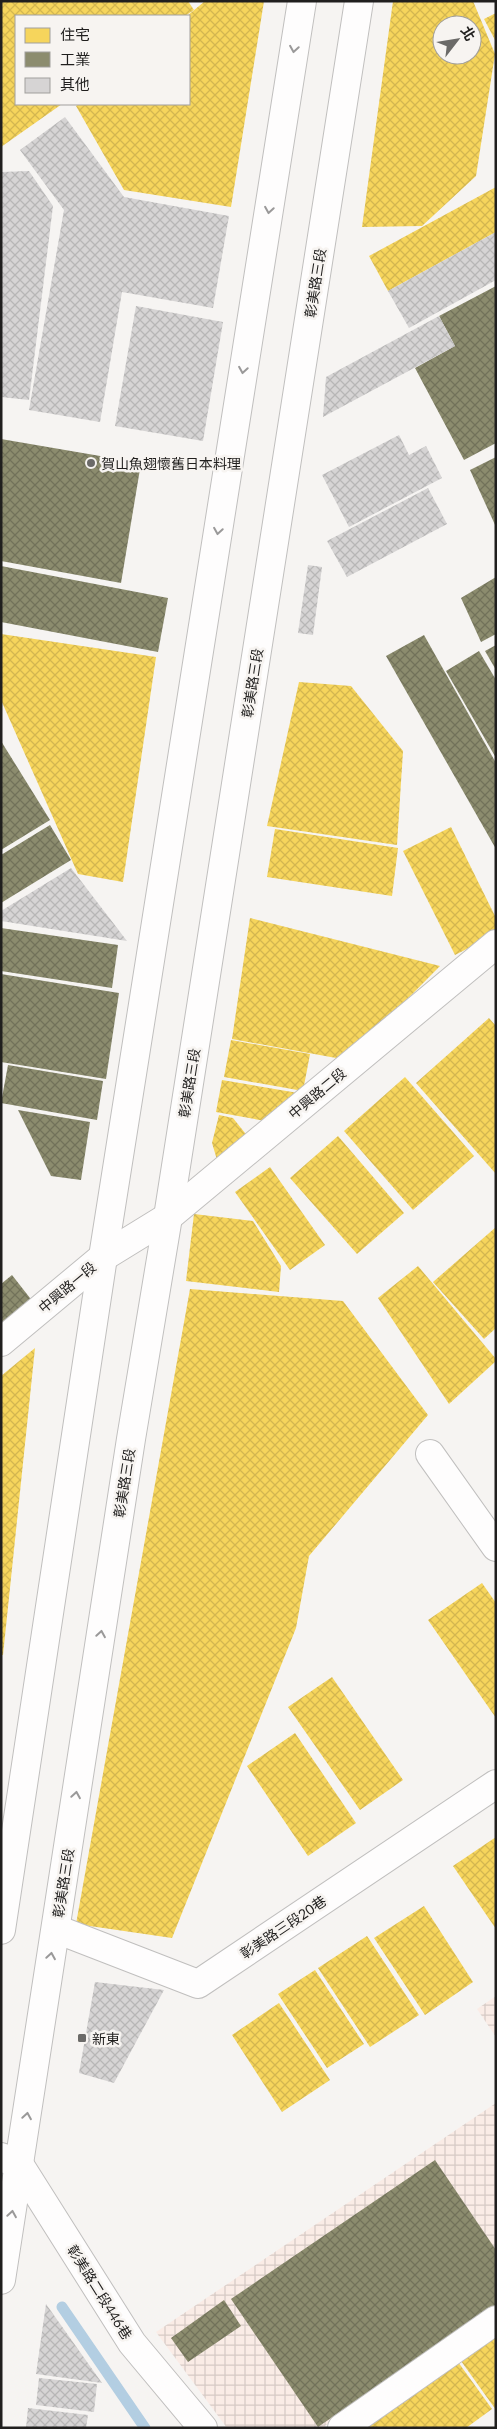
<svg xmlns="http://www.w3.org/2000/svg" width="497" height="2429" font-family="Lato,'Noto Sans TC',sans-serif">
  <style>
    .industrial { fill: url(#industrial-grid) }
    .homes { fill: url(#homes-cross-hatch); fill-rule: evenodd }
    .industry { fill: url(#industry-cross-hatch) }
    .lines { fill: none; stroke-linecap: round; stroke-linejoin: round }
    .stream { stroke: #b3cee2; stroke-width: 11 }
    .building { fill: url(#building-cross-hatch) }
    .minor-casing { stroke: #c0bfbe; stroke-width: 30 }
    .major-casing { stroke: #c0bfbe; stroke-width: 30 }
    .minor { stroke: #fefdfd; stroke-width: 28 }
    .major { stroke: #fefdfd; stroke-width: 28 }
    .oneway { stroke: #9a9999 }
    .poi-dot { fill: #6b6a68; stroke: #f7f4f1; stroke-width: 2 }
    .labels { text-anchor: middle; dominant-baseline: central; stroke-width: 5; stroke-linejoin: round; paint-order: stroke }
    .street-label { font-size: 14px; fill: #201f1e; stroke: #f7f4f1 }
    .poi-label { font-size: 14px; fill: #201f1e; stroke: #f7f4f1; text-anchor: start }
  </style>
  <defs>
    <pattern id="industrial-grid" width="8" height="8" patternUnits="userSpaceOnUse" patternTransform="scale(1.25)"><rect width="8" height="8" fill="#faece6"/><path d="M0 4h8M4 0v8" fill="none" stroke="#d6cac5"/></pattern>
    <pattern id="homes-cross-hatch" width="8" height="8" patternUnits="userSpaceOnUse" patternTransform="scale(1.25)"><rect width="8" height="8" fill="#f6d55c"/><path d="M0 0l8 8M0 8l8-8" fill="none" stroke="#d3b650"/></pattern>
    <pattern id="industry-cross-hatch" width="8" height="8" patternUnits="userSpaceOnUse" patternTransform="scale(1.25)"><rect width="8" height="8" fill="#8c8c6e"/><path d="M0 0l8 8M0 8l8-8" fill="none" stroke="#72725a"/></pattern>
    <pattern id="building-cross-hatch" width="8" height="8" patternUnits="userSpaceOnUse" patternTransform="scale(1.25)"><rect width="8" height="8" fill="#d6d4d4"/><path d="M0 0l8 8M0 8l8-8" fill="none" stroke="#b7b6b6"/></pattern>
  </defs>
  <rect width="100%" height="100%" fill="#f6f4f2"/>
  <g class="industrial">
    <polygon points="496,1996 496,2037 477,2009"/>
    <polygon points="496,2103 496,2301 322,2428 227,2428 156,2332"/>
  </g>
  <g class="homes">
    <polygon points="1,1 188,1 194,10 185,16 16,16 16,104 62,104 1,147"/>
    <polygon points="205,1 264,1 231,207 124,190 76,106 79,104 189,104 189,16 187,16"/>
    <path d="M393 1H473L495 54 476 176 422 226 362 227ZM442 25H472V55H442Z"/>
    <polygon points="496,13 496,42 484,19"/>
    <polygon points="496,187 496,232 388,291 369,256"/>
    <polygon points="1,634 156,657 123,882 78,874 1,700"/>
    <polygon points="299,682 351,686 403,751 397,845 267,826"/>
    <polygon points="451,827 496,918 496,934 455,955 403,851"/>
    <polygon points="275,829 398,848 392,896 267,877"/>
    <polygon points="250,918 440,966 347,1060 232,1039"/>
    <polygon points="489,1018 496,1026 496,1174 416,1083"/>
    <polygon points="231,1040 310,1054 303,1091 224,1077"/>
    <polygon points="405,1077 474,1156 413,1210 344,1131"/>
    <polygon points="222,1080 304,1094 276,1123 216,1112"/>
    <polygon points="219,1115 233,1118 249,1138 218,1163 212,1143"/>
    <polygon points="338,1136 404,1213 357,1254 290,1178"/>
    <polygon points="270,1167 325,1245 290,1270 235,1192"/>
    <polygon points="194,1214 253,1221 281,1266 279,1292 186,1281"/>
    <polygon points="496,1227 496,1328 484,1339 433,1282"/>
    <polygon points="418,1266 496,1359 496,1361 449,1404 378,1298"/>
    <polygon points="190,1289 343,1301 428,1415 309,1556 296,1628 172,1938 76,1924"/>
    <polygon points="35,1348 3,1655 1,1655 1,1376"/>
    <polygon points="482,1583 496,1603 496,1718 428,1620"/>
    <polygon points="332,1677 403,1780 360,1810 288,1707"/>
    <polygon points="295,1733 356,1823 308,1856 247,1766"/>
    <polygon points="496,1837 496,1929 453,1866"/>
    <polygon points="424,1906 473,1982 425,2015 374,1938"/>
    <polygon points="367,1936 419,2015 370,2047 318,1968"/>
    <polygon points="315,1970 364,2044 327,2068 278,1994"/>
    <polygon points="279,2003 330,2080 282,2112 232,2035"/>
    <polygon points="496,2336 496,2410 461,2361"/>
    <polygon points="453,2355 492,2409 466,2428 368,2428 362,2420"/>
  </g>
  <g class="industry">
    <polygon points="496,286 496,443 464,460 415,368 455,346 439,316"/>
    <polygon points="1,439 141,463 121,583 1,561"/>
    <polygon points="496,457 496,527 470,470"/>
    <polygon points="1,566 168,598 158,652 1,622"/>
    <polygon points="496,577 496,634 481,642 461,598"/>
    <polygon points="424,635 496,763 496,849 386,656"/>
    <polygon points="496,645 496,670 485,651"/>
    <polygon points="479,651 496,680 496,758 446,671"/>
    <polygon points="1,741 50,820 1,850"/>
    <polygon points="50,825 71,860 1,903 1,855"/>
    <polygon points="1,928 118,945 112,988 1,971"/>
    <polygon points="1,974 119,993 106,1079 1,1062"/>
    <polygon points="8,1065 103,1081 97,1120 1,1103"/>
    <polygon points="18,1110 90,1122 81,1180 51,1176"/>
    <polygon points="12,1275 37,1307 1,1335 1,1284"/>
    <polygon points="435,2160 496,2250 496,2305 318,2427 231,2299"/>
    <polygon points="224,2300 241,2326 188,2362 171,2338"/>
  </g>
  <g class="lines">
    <polyline class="stream" points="62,2307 145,2428"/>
  </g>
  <g class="building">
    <polygon points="65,117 124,197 229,216 213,308 122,292 100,422 29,410 64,210 20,150"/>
    <polygon points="29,171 53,206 29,400 1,397 1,172"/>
    <polygon points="496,232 496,280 409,328 388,291"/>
    <polygon points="136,306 223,322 203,441 115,426"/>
    <polygon points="439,316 455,346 323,417 326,377"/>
    <polygon points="399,435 409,455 426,446 442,478 349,527 322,475"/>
    <polygon points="428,488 447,524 347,577 327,541"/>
    <polygon points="308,565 322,567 313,635 298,633"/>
    <polygon points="71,868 127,941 1,921 1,911"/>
    <polygon points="95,1982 164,1990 114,2083 79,2073"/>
    <polygon points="46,2304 102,2383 36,2374"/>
    <polygon points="39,2378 97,2384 94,2412 36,2405"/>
    <polygon points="28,2408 88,2415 86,2428 26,2428"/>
  </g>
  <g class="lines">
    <g class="minor-casing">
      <g id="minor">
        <polyline points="1,1342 103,1257 168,1217 496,944"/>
        <polyline points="430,1454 496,1547"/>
        <polyline points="56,1929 198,1984 496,1784"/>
        <polyline points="1,2157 19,2164 132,2343 203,2428"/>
        <polyline points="342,2428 496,2320"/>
      </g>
    </g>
    <g class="major-casing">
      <g id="major">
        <polyline points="1,1930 103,1257 302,1"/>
        <polyline points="1,2280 131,1439 168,1217 359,1"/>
      </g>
    </g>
    <use href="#minor" class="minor"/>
    <use href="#major" class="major"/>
  </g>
  <defs><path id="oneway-chevron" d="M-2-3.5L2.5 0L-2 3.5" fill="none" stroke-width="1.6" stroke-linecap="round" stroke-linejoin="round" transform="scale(1.25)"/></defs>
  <g class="oneway">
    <use href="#oneway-chevron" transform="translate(294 49) rotate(99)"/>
    <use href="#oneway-chevron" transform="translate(269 210) rotate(99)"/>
    <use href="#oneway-chevron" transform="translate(243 370) rotate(99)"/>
    <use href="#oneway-chevron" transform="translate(218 531) rotate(99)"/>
    <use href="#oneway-chevron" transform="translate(101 1634) rotate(-81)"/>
    <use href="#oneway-chevron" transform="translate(76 1795) rotate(-81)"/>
    <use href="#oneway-chevron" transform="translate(51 1956) rotate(-81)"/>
    <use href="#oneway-chevron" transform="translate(27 2116) rotate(-81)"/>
    <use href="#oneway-chevron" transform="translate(12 2214) rotate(-81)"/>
  </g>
  <g class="poi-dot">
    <circle cx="91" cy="463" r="5"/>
    <rect x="77" y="2033" width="10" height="10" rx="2.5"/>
  </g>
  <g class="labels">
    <g class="street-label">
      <text transform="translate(315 283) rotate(-81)">彰美路三段</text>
      <text transform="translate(252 683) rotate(-81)">彰美路三段</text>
      <text transform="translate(189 1083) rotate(-81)">彰美路三段</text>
      <text transform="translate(317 1093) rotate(-40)">中興路二段</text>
      <text transform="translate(67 1287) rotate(-40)">中興路一段</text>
      <text transform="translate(124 1483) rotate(-81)">彰美路三段</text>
      <text transform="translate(63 1883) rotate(-81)">彰美路三段</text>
      <text transform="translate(283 1927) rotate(-34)">彰美路三段20巷</text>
      <text transform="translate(100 2292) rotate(58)">彰美路二段446巷</text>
    </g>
    <g class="poi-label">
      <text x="101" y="463">賀山魚翅懷舊日本料理</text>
      <text x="92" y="2038">新東</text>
    </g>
  </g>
  <rect width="497" height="2429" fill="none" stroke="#201f1e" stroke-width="5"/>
  <rect x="15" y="15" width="175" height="90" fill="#f7f4f1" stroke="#a19f9d"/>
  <rect x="25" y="28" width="25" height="15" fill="#f6d55c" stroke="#a19f9d"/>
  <text x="60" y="40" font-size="15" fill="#201f1e">住宅</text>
  <rect x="25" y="52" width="25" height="15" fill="#8c8c6e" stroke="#a19f9d"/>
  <text x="60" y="65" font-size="15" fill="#201f1e">工業</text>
  <rect x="25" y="78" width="25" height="15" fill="#d6d4d4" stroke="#a19f9d"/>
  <text x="60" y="90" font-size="15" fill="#201f1e">其他</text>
  <g transform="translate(457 40) rotate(59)"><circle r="24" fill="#f7f4f1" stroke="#a19f9d"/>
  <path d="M0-4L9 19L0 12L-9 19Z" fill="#6b6a68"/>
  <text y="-8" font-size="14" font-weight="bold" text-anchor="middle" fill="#201f1e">北</text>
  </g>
</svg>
